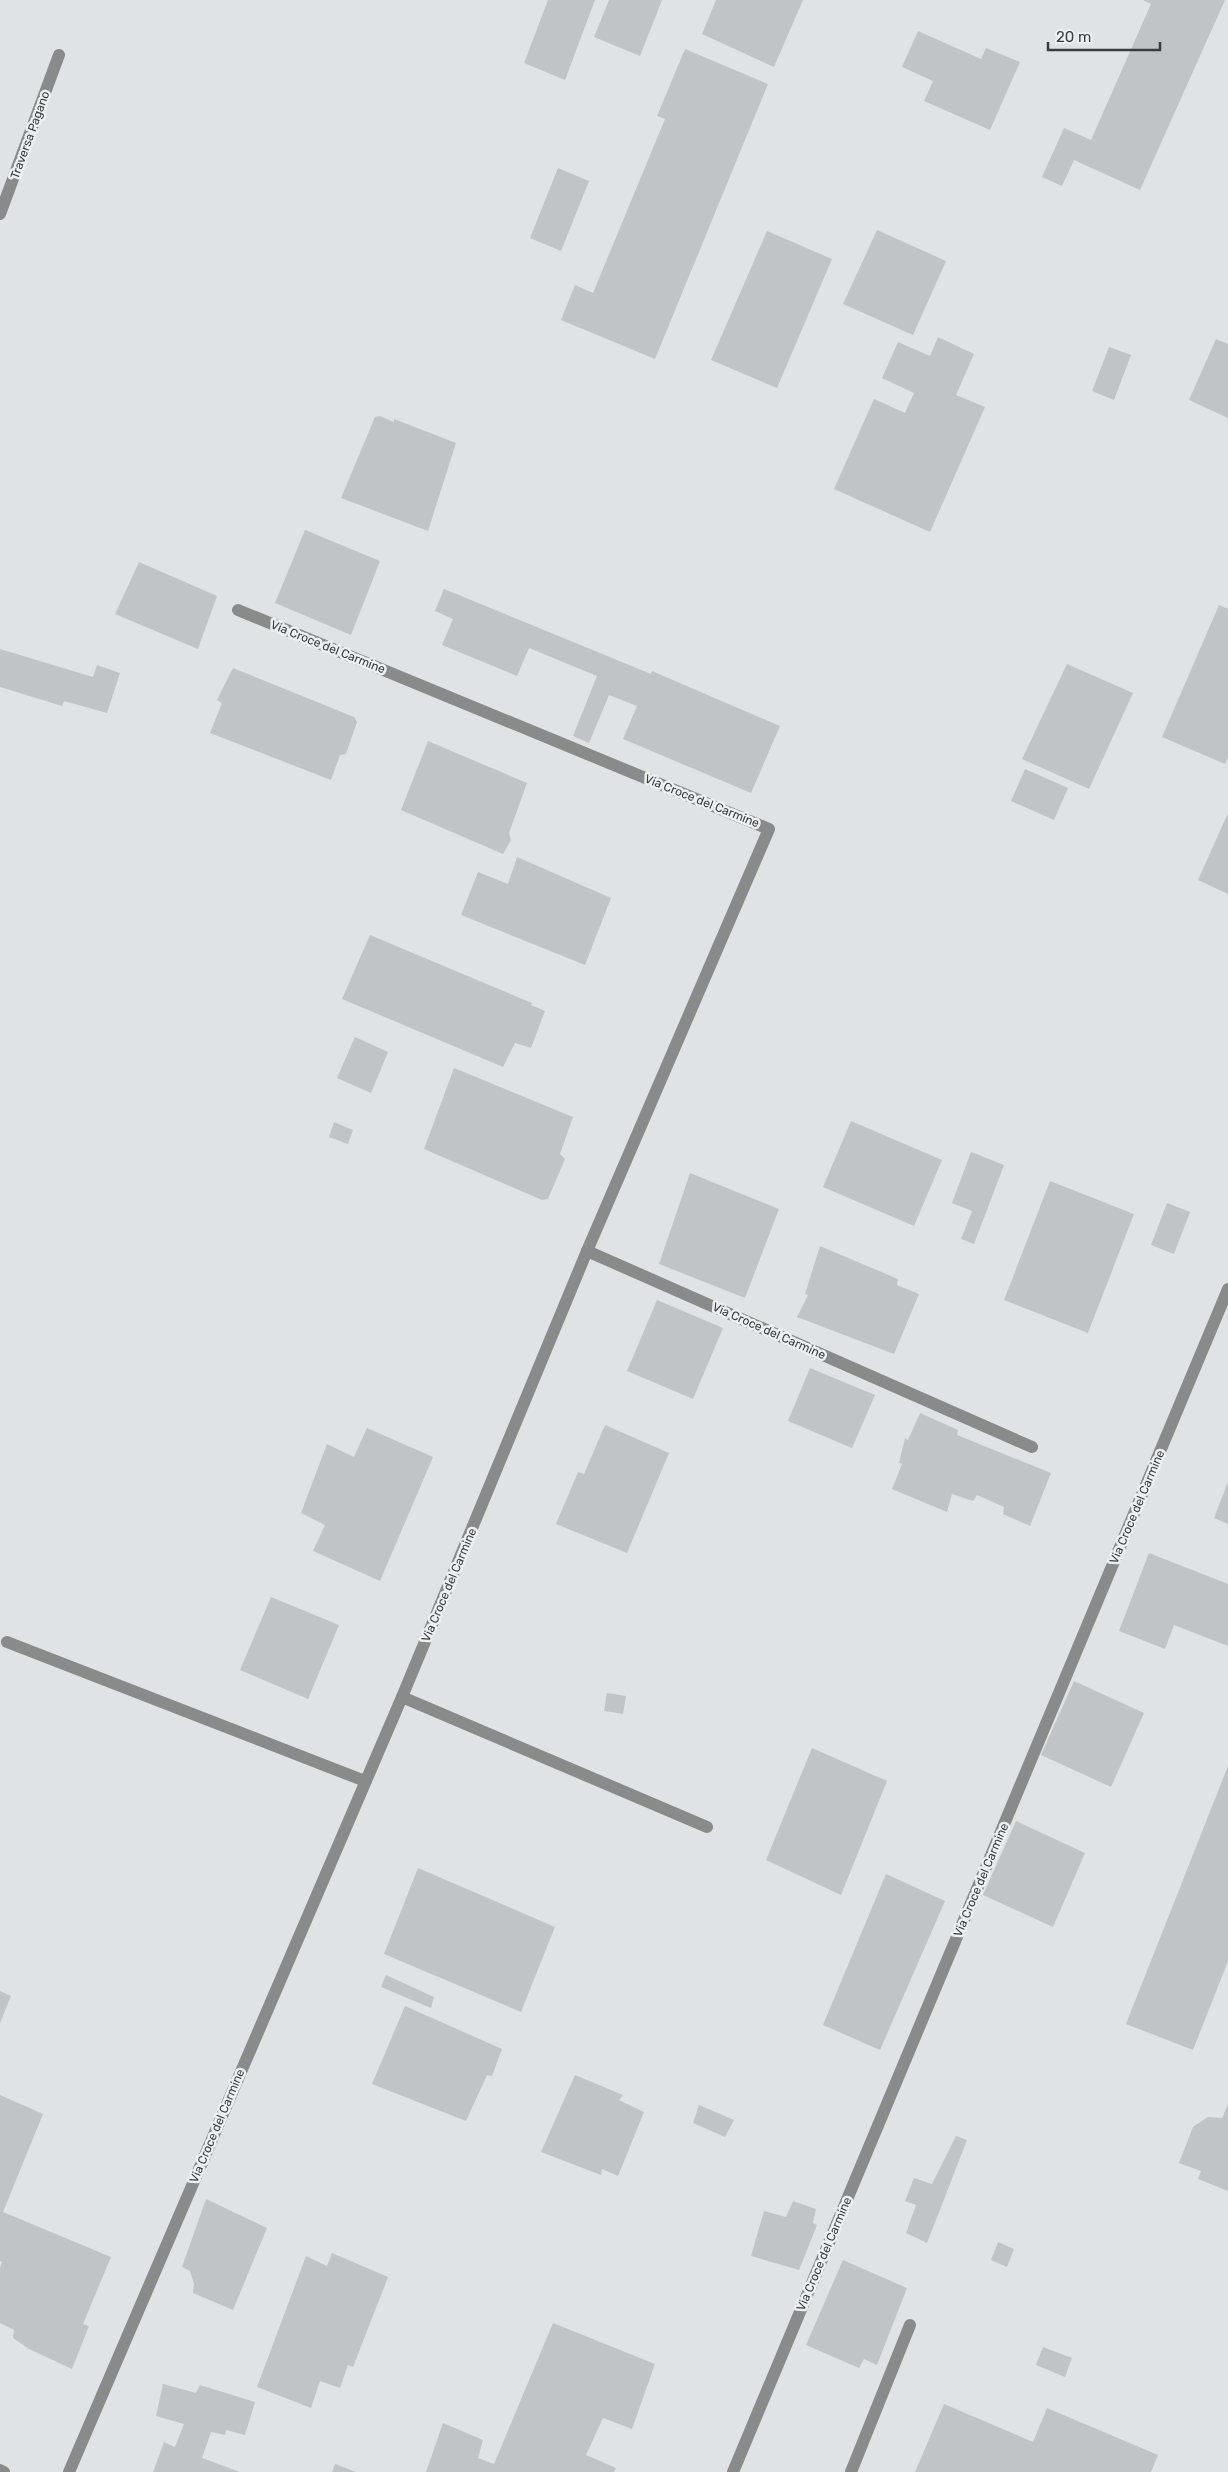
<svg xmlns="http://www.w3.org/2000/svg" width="1228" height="2472" font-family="Rubik,sans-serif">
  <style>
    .building { fill: #c1c4c7 }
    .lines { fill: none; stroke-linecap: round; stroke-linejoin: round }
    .minor { stroke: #888b8a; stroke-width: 12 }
    .labels { text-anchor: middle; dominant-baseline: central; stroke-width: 5; stroke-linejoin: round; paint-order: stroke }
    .street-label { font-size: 12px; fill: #3a3c3d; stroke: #edf0f3 }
  </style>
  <rect width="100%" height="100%" fill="#dfe3e6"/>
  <g class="building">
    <polygon points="548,0 595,0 565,80 524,63"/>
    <polygon points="609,0 662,0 640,56 594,37"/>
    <polygon points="716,0 803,0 774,67 702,34"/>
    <polygon points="1143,0 1225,0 1140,190 1074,160 1062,186 1042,177 1064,128 1091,140 1151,4"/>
    <polygon points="918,31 981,59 986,48 1020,62 990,130 924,101 933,81 902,67"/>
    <polygon points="685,49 768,84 655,359 561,320 575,285 593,293 665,119 657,116"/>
    <polygon points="558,168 589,181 561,251 530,238"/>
    <polygon points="877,230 946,261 913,335 843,304"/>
    <polygon points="767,231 832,259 777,388 711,360"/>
    <polygon points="938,337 974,354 956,395 985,407 930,532 834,489 874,399 905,413 914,393 882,378 898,342 930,356"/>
    <polygon points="1216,339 1228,344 1228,418 1189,400"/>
    <polygon points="1109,347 1131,355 1114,400 1092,391"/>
    <polygon points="380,416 394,422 394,419 456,443 428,531 341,498 375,417"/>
    <polygon points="305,530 380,561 351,635 275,603"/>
    <polygon points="139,562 217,596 198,649 115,614"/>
    <polygon points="444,589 651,674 652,671 780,726 751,793 623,739 637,706 609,695 589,743 573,736 597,676 529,648 517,676 442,645 453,619 435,611"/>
    <polygon points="1219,605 1228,609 1228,757 1225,764 1162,737"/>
    <polygon points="0,649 93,677 97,665 120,673 107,713 64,701 62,706 0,687"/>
    <polygon points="1067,664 1133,693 1089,789 1022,759"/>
    <polygon points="233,668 354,717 357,722 346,754 340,755 331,780 210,733 222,703 217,700"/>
    <polygon points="428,741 527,783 509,833 511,840 503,854 401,810"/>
    <polygon points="1025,769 1068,788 1054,820 1011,801"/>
    <polygon points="1228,813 1228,894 1198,880"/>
    <polygon points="517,857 611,898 585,965 461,915 478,872 508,884"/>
    <polygon points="370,935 532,1003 531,1005 545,1011 531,1048 515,1043 503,1067 342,999"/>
    <polygon points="355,1037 388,1052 371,1093 337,1078"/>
    <polygon points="454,1068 573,1117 560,1154 565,1159 548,1199 542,1200 424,1149"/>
    <polygon points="851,1121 942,1160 914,1226 823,1187"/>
    <polygon points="334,1122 353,1130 348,1144 329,1137"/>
    <polygon points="971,1152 1004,1165 974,1244 961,1239 972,1211 952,1203"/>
    <polygon points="690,1173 779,1209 745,1298 659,1264"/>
    <polygon points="1050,1181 1134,1214 1088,1333 1004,1300"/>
    <polygon points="1167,1203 1190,1212 1174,1254 1151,1245"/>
    <polygon points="820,1246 898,1279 897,1285 919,1294 894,1354 797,1317 808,1295 805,1294"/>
    <polygon points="657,1300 723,1328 693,1399 627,1371"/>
    <polygon points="810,1368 875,1395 852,1448 788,1421"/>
    <polygon points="920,1413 958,1430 957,1435 1051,1473 1030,1526 1003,1514 1004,1507 977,1495 973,1501 952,1494 947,1512 892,1489 902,1464 899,1463 905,1438 908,1440"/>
    <polygon points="605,1425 669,1453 627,1553 556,1524 578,1472 584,1474"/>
    <polygon points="367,1428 433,1457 380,1581 313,1551 325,1525 301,1513 327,1444 354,1457"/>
    <polygon points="1228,1482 1228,1524 1214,1518"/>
    <polygon points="1149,1553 1228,1584 1228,1646 1174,1625 1165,1649 1119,1631"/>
    <polygon points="271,1597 339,1625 308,1699 240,1670"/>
    <polygon points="1074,1681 1144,1713 1111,1787 1041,1755"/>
    <polygon points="607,1693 626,1696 623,1714 604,1711"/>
    <polygon points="812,1748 887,1781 841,1895 766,1860"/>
    <polygon points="1228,1766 1228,1961 1193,2050 1126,2024"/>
    <polygon points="1016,1821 1085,1853 1053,1927 983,1895"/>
    <polygon points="418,1868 555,1927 521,2012 384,1954"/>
    <polygon points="886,1874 945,1901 880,2050 823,2025"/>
    <polygon points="386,1975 434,1997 431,2008 381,1987"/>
    <polygon points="0,1991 11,1996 0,2023"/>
    <polygon points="405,2006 502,2049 492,2076 487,2075 466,2121 372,2084"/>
    <polygon points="575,2075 623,2095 619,2100 644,2112 618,2176 602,2169 601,2175 541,2152"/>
    <polygon points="0,2095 43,2114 3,2212 111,2257 83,2324 89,2326 72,2369 29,2349 13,2338 14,2330 0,2323 0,2268 2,2262 0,2261"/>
    <polygon points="1228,2104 1228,2191 1198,2179 1201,2171 1179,2163 1193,2127 1208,2117 1222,2118"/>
    <polygon points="699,2105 734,2120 725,2137 693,2123"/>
    <polygon points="956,2136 967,2140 927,2243 906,2233 916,2205 905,2201 914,2178 932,2184"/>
    <polygon points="206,2199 267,2228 233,2310 193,2293 194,2284 190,2271 182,2267"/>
    <polygon points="793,2201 816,2209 813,2223 817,2225 799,2270 751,2256 764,2211 786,2217"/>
    <polygon points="998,2242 1014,2249 1007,2267 991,2260"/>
    <polygon points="332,2253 388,2277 353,2367 348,2365 340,2388 320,2381 311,2408 257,2387 306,2256 327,2266"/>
    <polygon points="843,2260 907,2288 877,2365 864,2359 859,2368 806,2345"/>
    <polygon points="553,2323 655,2364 632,2429 603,2418 586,2455 616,2468 614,2472 426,2472 443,2423 483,2440 478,2458 494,2464"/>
    <polygon points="1043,2347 1072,2358 1065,2377 1036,2365"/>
    <polygon points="163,2384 196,2393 200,2385 255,2402 245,2435 226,2430 225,2435 211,2432 202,2458 240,2472 153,2472 164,2442 175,2447 184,2424 156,2416"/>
    <polygon points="944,2404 1033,2442 1047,2408 1158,2455 1151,2472 915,2472"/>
    <polygon points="335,2464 356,2472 332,2472"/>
  </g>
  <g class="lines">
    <g class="minor">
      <polyline points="0,214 59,55"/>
      <polyline points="587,1251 1032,1447"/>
      <polyline points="7,1642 365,1781"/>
      <polyline points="402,1697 707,1827"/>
      <polyline points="0,2470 4,2472"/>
      <polyline points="69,2472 402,1697 587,1251 769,829 238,610"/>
      <polyline points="733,2472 1228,1289"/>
      <polyline points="851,2472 910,2325"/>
    </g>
  </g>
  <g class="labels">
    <g class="street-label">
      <text transform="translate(30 135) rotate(-70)">Traversa Pagano</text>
      <text transform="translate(328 647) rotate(22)">Via Croce del Carmine</text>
      <text transform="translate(702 801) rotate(22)">Via Croce del Carmine</text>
      <text transform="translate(769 1331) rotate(24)">Via Croce del Carmine</text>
      <text transform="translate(1137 1507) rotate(-67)">Via Croce del Carmine</text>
      <text transform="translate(449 1585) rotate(-67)">Via Croce del Carmine</text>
      <text transform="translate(981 1880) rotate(-67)">Via Croce del Carmine</text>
      <text transform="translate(217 2126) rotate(-67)">Via Croce del Carmine</text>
      <text transform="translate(824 2254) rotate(-67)">Via Croce del Carmine</text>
    </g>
  </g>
  <path d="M1048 42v8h112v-8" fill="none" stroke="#3a3c3d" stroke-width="2.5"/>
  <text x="1056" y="42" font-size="15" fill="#3a3c3d" stroke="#edf0f3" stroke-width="4" paint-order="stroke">20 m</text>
</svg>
